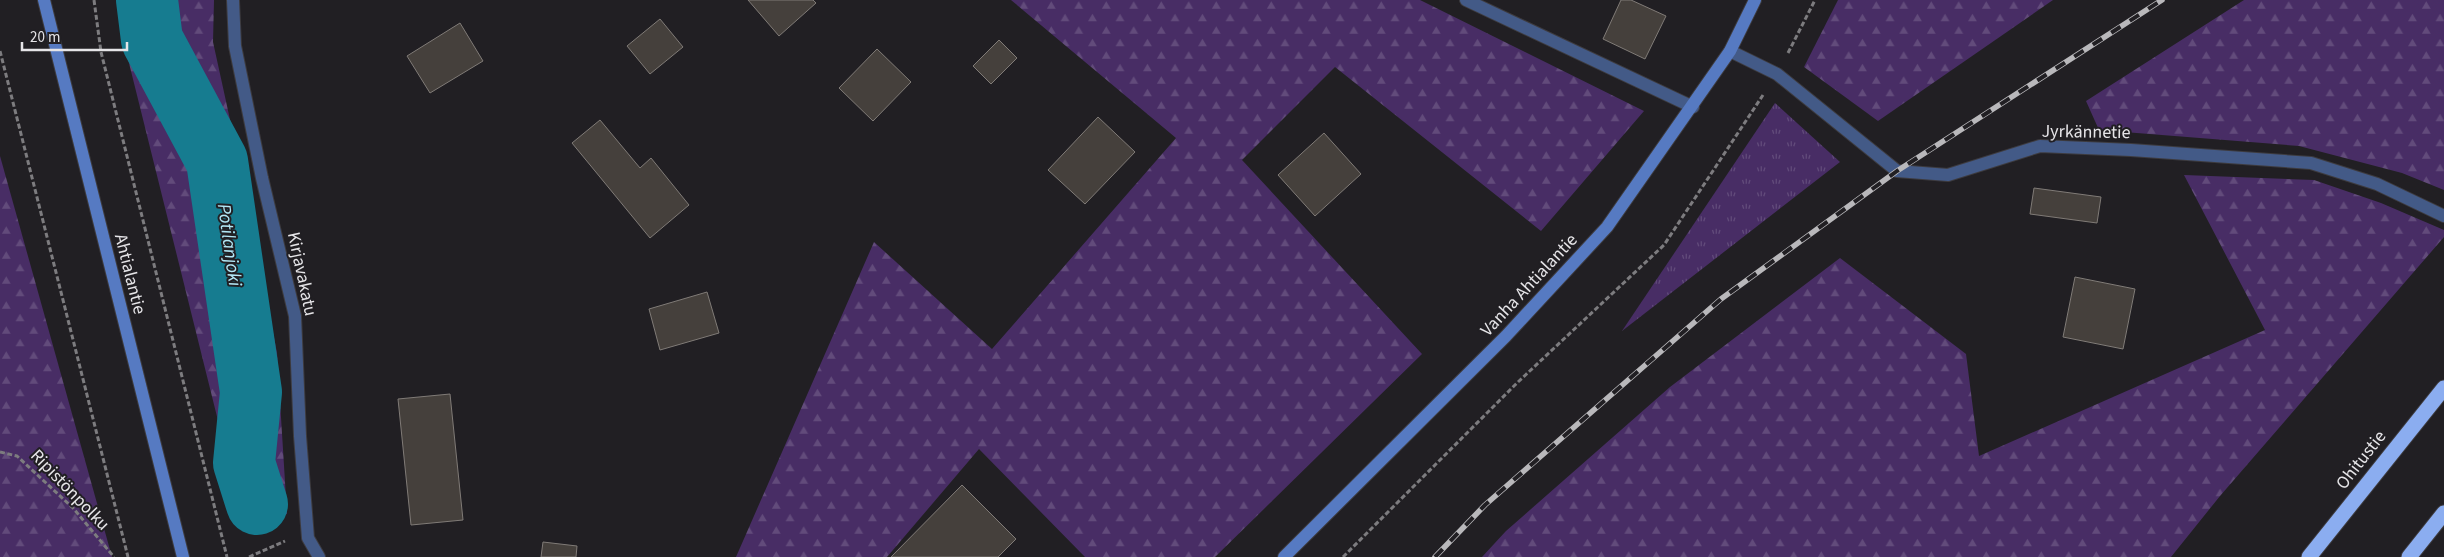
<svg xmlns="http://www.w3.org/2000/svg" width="2444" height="557" font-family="'Source Sans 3',sans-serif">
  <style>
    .grass { fill: url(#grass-tufts) }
    .forest { fill: url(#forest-firs) }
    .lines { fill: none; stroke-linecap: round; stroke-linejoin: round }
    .river { stroke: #167c90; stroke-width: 62 }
    .building { fill: #45403c; stroke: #807b77 }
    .lane-casing { stroke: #3d3b3f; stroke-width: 14 }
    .street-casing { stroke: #3d3b3f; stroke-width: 14 }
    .secondary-casing { stroke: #3d3b3f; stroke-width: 14 }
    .highway-casing { stroke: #3d3b3f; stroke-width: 17 }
    .path { stroke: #7d7c7f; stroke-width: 3; stroke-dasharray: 5 2.5; stroke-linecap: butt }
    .lane { stroke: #435a87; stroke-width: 12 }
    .street { stroke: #435a87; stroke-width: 12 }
    .secondary { stroke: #567ac2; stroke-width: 12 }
    .highway { stroke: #8badf0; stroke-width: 15 }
    .rail-casing { stroke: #b9b8bb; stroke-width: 5.5 }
    .rail { stroke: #211f23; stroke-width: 4; stroke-dasharray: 11; stroke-linecap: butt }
    .labels { text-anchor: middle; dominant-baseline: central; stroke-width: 4; stroke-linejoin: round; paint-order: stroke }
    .street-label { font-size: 18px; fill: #e6e5e8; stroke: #211f23 }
    .water-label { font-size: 19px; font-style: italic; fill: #b2e7f5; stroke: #211f23 }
  </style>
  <defs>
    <pattern id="grass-tufts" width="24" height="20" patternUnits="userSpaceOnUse" patternTransform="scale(1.25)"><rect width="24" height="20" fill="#482d65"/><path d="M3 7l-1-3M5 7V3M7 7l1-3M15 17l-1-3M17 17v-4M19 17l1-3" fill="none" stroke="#624b7b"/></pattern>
    <pattern id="forest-firs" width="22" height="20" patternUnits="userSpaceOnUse" patternTransform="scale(1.25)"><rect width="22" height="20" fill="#482d65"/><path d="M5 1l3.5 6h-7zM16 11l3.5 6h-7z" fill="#624b7b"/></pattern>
  </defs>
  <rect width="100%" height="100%" fill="#211f23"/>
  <polygon class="grass" points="1775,103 1840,162 1622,331"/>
  <g class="forest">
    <polygon points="118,0 214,0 213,42 245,188 277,353 287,514 244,525 127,55"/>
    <polygon points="1011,0 1420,0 1644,111 1541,231 1335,67 1242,160 1422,354 1215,557 1085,557 979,449 887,557 736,557 874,242 992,349 1176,138"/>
    <polygon points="1838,0 2053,0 1878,121 1804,67"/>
    <polygon points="2244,0 2444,0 2444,190 2402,173 2299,146 2099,130 2086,101"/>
    <polygon points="0,156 112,557 0,557"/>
    <polygon points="2184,175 2314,180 2381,203 2444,230 2444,237 2220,496 2171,557 1482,557 1506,531 1670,387 1840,258 1966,354 1979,456 2265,330"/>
  </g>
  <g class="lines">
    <polyline class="river" points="147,0 152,40 217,161 251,392 244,463 257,504"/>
  </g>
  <g class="building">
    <polygon points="748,0 813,0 816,3 779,36"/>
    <polygon points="1621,0 1631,0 1666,16 1645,59 1603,39"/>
    <polygon points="660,19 683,47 650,74 627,46"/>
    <polygon points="460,23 483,61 430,93 407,56"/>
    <polygon points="999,40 1017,58 991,84 973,66"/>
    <polygon points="877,49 911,82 873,121 839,88"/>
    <polygon points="1098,117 1135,152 1085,204 1048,170"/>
    <polygon points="600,120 640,168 651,158 689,205 650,238 572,143"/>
    <polygon points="1324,133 1361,174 1315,216 1278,175"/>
    <polygon points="2034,188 2101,197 2097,223 2030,214"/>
    <polygon points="2075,277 2135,289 2123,349 2063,337"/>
    <polygon points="707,292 719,333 660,350 649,309"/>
    <polygon points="450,394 463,520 411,525 398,399"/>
    <polygon points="962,485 1016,539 998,557 891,557"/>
    <polygon points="543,542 577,546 576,557 541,557"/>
  </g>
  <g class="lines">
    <g class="lane-casing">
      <polyline id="lane" points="1466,0 1693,107"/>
    </g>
    <g class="street-casing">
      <g id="street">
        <polyline points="233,0 235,46 262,178 295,316 300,436 308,538 319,557"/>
        <polyline points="1730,51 1777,74 1897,171 1948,175 2040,146 2131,150 2311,163 2377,184 2444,216"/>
      </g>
    </g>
    <g class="secondary-casing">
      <g id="secondary">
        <polyline points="44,0 183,557"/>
        <polyline points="1284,557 1506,336 1607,227 1730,51 1755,0"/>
      </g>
    </g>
    <g class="highway-casing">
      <g id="highway">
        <polyline points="2309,557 2444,388"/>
        <polyline points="2409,557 2444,513"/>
      </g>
    </g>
    <g class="path">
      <polyline points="94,0 101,52 227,557"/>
      <polyline points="0,51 128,557"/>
      <polyline points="1788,53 1815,0"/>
      <polyline points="0,452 17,456 73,508 114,557"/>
      <polyline points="249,557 285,541"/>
      <polyline points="1343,557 1518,382 1664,245 1763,95"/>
    </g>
    <use href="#lane" class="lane"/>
    <use href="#street" class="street"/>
    <use href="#secondary" class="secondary"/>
    <use href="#highway" class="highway"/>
    <g class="rail-casing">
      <polyline id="rail" points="1435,557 1485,505 1721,299 1897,171 2162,0"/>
    </g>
    <use href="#rail" class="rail"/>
  </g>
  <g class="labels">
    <g class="street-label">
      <text transform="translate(2086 132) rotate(1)">Jyrkännetie</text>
      <text transform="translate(130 274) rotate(76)">Ahtialantie</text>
      <text transform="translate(302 274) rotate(78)">Kirjavakatu</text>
      <text transform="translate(1529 285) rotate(-47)">Vanha Ahtialantie</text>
      <text transform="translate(2361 460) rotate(-52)">Ohitustie</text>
      <text transform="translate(70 490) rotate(46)">Ripistönpolku</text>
    </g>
    <g class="water-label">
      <text transform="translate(229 245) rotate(82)">Potilanjoki</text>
    </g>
  </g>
  <path d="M22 42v8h105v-8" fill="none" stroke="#e6e5e8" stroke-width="2.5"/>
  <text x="30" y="42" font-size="15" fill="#e6e5e8" stroke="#211f23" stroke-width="4" paint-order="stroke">20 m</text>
</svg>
